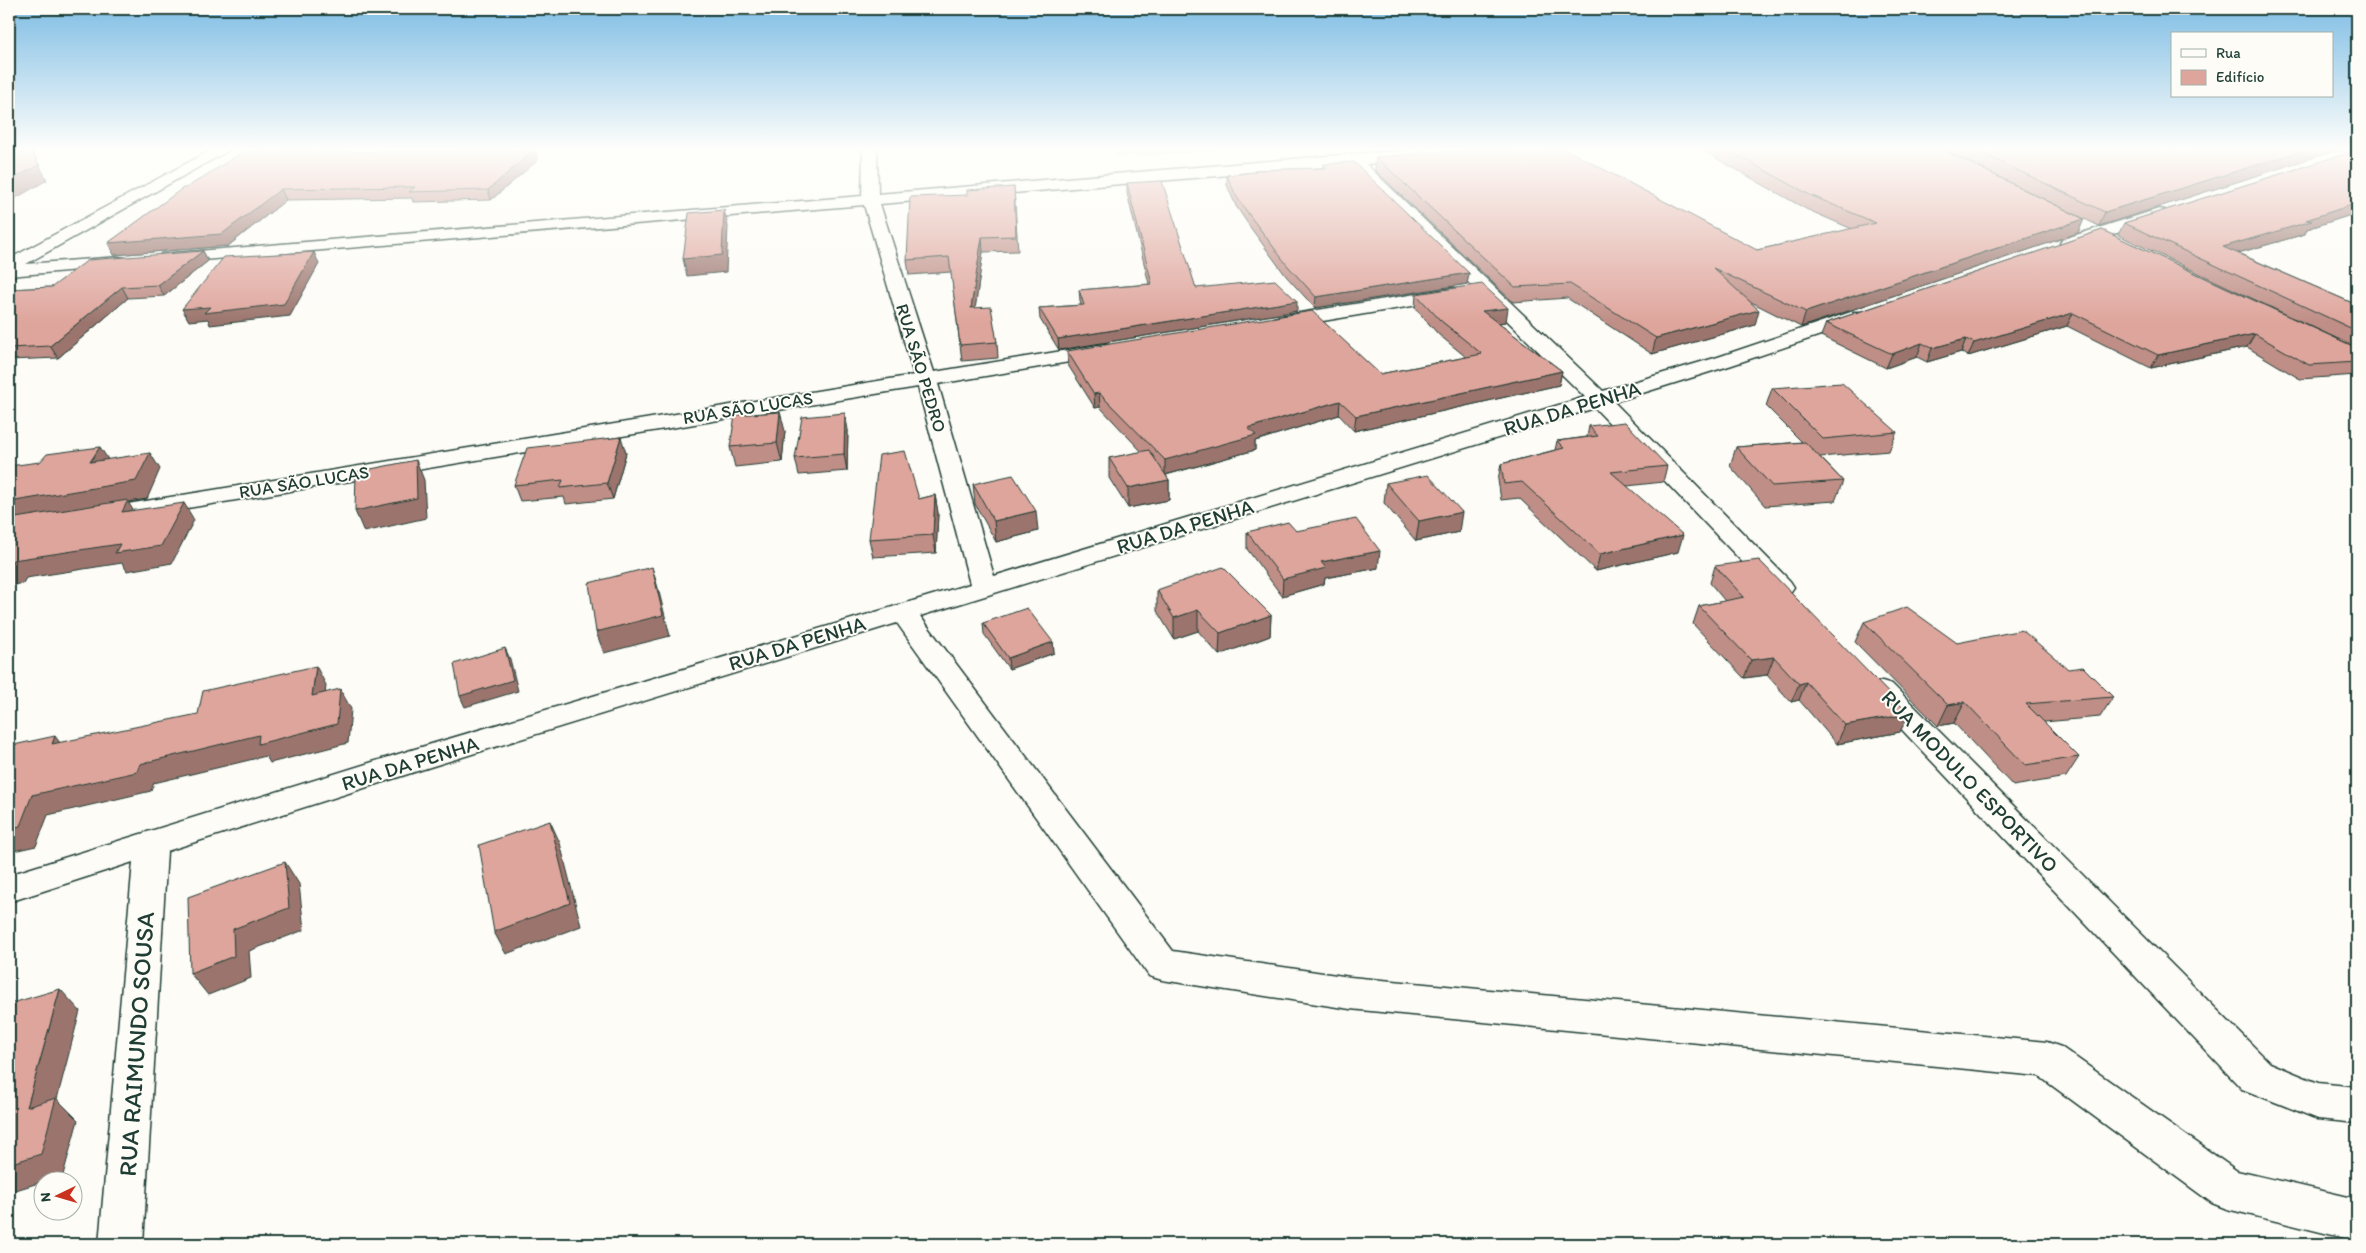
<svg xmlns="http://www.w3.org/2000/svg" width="2366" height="1253" font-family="Itim,sans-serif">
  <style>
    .green { fill: #c6eca6; stroke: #72946d }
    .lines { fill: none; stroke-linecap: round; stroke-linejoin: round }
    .street-casing { stroke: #1f3d34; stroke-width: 3 }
    .street { fill: #fdfcf7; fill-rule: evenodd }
    .wall { fill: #bf8e86; stroke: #1f3d34 }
    .shaded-wall { fill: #9b746d; stroke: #1f3d34 }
    .building { fill: #dea59c; stroke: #1f3d34 }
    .labels { text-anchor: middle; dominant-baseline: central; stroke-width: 4; stroke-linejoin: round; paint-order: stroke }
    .far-street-label { font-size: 18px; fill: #1f3d34; stroke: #fdfcf7 }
    .street-label { font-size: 21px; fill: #1f3d34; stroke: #fdfcf7 }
    .near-street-label { font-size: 25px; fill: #1f3d34; stroke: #fdfcf7 }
  </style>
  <rect width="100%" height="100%" fill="#fdfcf7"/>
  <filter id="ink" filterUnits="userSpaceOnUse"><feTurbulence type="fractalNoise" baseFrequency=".02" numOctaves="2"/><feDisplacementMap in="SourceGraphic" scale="10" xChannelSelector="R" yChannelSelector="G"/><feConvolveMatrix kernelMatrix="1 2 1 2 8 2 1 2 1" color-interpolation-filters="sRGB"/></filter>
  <g filter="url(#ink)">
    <polygon class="green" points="1114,148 1210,148 1212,151 1117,156"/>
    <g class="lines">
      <g class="street-casing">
        <g id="street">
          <polygon points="215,148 233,148 26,264 119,257 125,258 128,262 125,266 9,276 9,259"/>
          <path d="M863 148H877L878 194 1352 154 1446 148H1506L1499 152 1366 164 1603 391 1718 357 1851 312H1865L1868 316 1865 320 1732 365 1614 402 1790 581 1794 587 1790 593 1781 595 1772 593 1595 408 920 616 1173 951 1350 977 2047 1042 2061 1047 2237 1171 2357 1199V1241L2227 1209 2212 1203 2039 1076 1350 1009 1162 980 1149 976 897 623 430 767 167 851 143 1244H99L133 862 9 902V875L408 751 970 584 918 387 97 523 88 521 85 516 88 511 97 509 914 375 864 205 167 263 161 262 158 258 161 254 862 196ZM1349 165 1585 397 994 576 938 384 1105 356 1112 354 1115 350 1112 346 1105 344 934 372 880 204Z"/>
          <polygon points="2159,209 2165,210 2167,214 2165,218 2069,248 2063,247 2060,243 2063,239"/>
          <polygon points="1453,288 1460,290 1462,294 1460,298 1281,328 1274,326 1271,322 1274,318 1281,316"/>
          <polygon points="1882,681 1892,684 2270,1063 2318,1083 2357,1087 2357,1123 2318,1119 2242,1089 1872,698 1867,691 1872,684"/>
        </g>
      </g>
      <use href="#street" class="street"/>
    </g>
    <g class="wall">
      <polygon points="266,148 343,148 338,152 538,160 491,200 413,202 412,198 286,200 228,246 114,255 108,243 186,188 263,150"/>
      <polygon points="1698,148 1939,148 2084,219 2078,233 1801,327 1751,302 1755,325 1652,354 1567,298 1513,302 1375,170 1376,157 1757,250 1852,229 1806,209"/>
      <polygon points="1940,148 2346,148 2345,150 2327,153 2099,226"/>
      <polygon points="2357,150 2357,213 2307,229 2305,234 2238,253 2357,305 2357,348 2118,235 2124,223"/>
      <polygon points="1324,164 1469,273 1467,284 1315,308 1286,276 1250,227 1236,206 1227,185 1227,175 1255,172 1255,170 1324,168"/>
      <polygon points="1127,183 1196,288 1297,311 1059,350 1040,319 1039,308 1081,305 1080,301 1079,290 1149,284 1127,193"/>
      <polygon points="1014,187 1018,251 983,252 975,308 997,342 998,358 962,361 951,272 909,275 907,260 967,195"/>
      <polygon points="2102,230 2357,348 2357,375 2300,379 2247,347 2151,368 2067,326 1968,356 1961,352 1927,362 1917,357 1886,368 1821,336 1826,323"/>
      <polygon points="203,251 208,261 164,296 128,298 58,358 9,360 9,289 52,287"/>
      <polygon points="1416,294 1506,322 1498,323 1562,371 1559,385 1354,431 1339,415 1255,441 1255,450 1166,475 1169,480 1169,500 1128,508 1109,478 1109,458 1142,452 1100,407 1095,408 1068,365 1067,351 1380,374 1466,357 1438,334 1415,308"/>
      <polygon points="1772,388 1897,432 1889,451 1820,457 1843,481 1835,501 1765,506 1730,466 1736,447 1802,442 1766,406"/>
      <polygon points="1589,426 1667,466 1663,482 1627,486 1678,552 1596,571 1519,498 1501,500 1498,480 1501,464 1555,450 1557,441 1587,437"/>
      <polygon points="848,430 847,471 799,475 795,458"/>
      <polygon points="785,431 782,462 735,467 730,447"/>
      <polygon points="626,453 613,499 566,504 564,497 520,501 514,485"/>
      <polygon points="1386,483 1459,532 1416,541 1384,503"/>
      <polygon points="973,484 1038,531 996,542 975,504"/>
      <polygon points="935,495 938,513 936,553 873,557 869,539 919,499"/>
      <polygon points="1296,531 1378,568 1325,578 1324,584 1282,596 1247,549 1247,532"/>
      <polygon points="1715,566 1900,732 1837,744 1799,700 1791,702 1767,675 1744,678 1693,624 1699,606 1725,601 1710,583"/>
      <polygon points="1157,590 1271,615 1270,636 1219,655 1198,631 1174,639 1157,611"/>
      <polygon points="1864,622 1957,643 2113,697 2100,717 2044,722 2079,757 2066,777 2013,786 1954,723 1938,726 1855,642"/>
      <polygon points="983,623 1053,642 1054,653 1009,669 984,634"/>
    </g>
    <g class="shaded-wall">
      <polygon points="9,148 38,148 32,151 47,180 9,202"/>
      <polygon points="324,148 343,148 323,162 319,152"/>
      <polygon points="2311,148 2346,148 2345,150 2327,153 2099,226 2105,212"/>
      <polygon points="535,149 538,160 491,200 488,190"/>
      <polygon points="281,189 286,200 228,246 114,255 108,243"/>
      <polygon points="2357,203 2357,213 2307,229 2305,234 2217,259 2223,247"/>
      <polygon points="724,210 728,226 726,272 687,276 683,259"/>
      <polygon points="2084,219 2078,233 1801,327 1806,312"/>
      <polygon points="982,237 983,252 973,324 971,308"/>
      <polygon points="203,251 208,261 164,296 158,285"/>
      <polygon points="314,252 319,264 290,316 210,325 208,319 189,321 182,309"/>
      <polygon points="1469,273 1467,284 1315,308 1316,297"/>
      <polygon points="122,287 128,298 58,358 50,346"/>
      <polygon points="1297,301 1297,311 1059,350 1058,339"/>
      <polygon points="1508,308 1506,322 1480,325 1482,311"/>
      <polygon points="1759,310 1755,325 1652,354 1656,338"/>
      <polygon points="2073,313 2067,326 1968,356 1974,343"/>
      <polygon points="2255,334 2247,347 2151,368 2158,355"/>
      <polygon points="1966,339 1961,352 1927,362 1932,348"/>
      <polygon points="1922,343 1917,357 1886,368 1892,354"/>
      <polygon points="1562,371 1559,385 1354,431 1356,416"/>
      <polygon points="1099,393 1100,407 1095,408 1094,394"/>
      <polygon points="1340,401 1339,415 1255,441 1255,450 1165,475 1165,460 1248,428"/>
      <polygon points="780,412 785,431 782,462 777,443"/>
      <polygon points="845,413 848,430 847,471 844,454"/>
      <polygon points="621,437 626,453 613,499 607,483"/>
      <polygon points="100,447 111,464 90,462"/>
      <polygon points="150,453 160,469 147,499 128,502 138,518 9,521 9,502"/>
      <polygon points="416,460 424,480 426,518 364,532 355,511"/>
      <polygon points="1169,480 1169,500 1128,508 1128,488"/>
      <polygon points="935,495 938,513 936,553 933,535"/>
      <polygon points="184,503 194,520 172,563 127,571 122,563 26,578 23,583 9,586 9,566 13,560"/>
      <polygon points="1036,511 1038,531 996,542 994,521"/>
      <polygon points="1462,512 1459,532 1416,541 1419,521"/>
      <polygon points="1683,535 1678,552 1596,571 1600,554"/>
      <polygon points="1380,551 1378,568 1325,578 1324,584 1282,596 1283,579 1321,562"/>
      <polygon points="652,567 658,588 670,636 604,653 596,632"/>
      <polygon points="1198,610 1198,631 1174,639 1174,618"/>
      <polygon points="1271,615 1270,636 1219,655 1220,633"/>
      <polygon points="1053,642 1054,653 1009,669 1008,658"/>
      <polygon points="505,648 510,659 518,691 465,707 460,696"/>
      <polygon points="1774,657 1767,675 1744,678 1751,660"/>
      <polygon points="316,666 326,685 323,716 312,696"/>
      <polygon points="1806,682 1799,700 1791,702 1799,684"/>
      <polygon points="340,689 351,709 348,743 270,763 266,756 154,783 151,791 48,815 36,846 9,852 9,829 32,795 140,764"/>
      <polygon points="1965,702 1954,723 1938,726 1948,705"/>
      <polygon points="1909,714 1900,732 1837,744 1845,725"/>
      <polygon points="55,736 69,755 52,744"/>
      <polygon points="550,821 560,843 581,926 506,954 494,932"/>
      <polygon points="285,862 299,884 304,930 249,951 251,978 208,995 190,973 233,929"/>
      <polygon points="60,989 80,1011 57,1099 78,1120 63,1175 46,1180 42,1180 42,1182 9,1192 9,1164 27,1107"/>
    </g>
    <g class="building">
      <polygon points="16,148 30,148 39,165 9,181 9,151"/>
      <polygon points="266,148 324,148 319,152 535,149 488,190 409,192 415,187 281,189 222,234 108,243 183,188 186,188 244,151 263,150"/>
      <polygon points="1488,148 1563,148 1757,250 1876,223 1810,195 1724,148 1939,148 2084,219 1806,312 1713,268 1759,310 1656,338 1570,284 1515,287 1376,157"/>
      <polygon points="1971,148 2311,148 2105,212"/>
      <polygon points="2357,150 2357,203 2306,220 2312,221 2223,247 2357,305 2357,331 2124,223"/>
      <polygon points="1354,162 1469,273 1316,297 1287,265 1250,216 1236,196 1227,175 1256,172 1255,170 1327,168 1324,164"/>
      <polygon points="1162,181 1196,288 1275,280 1297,301 1058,339 1039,308 1084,305 1079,290 1152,284 1127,183"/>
      <polygon points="1014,187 1016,236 982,237 971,308 991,307 997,342 960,345 949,257 907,260 910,197 967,195 967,190"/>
      <polygon points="724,210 722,255 683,259 689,213"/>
      <polygon points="2102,230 2357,348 2357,362 2309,365 2255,334 2158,355 2073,313 1974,343 1966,339 1932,348 1922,343 1892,354 1826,323"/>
      <polygon points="203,251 158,285 122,287 50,346 9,348 9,289 52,287 88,260"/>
      <polygon points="314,252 284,304 204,313 210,307 182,309 224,257"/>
      <polygon points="1482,284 1508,308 1482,311 1562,371 1356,416 1340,401 1248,428 1256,435 1165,460 1099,393 1094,394 1067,351 1312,311 1380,374 1482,354 1440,320 1416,294"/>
      <polygon points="1842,383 1897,432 1823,439 1772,388"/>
      <polygon points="780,412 777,443 730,447 735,415"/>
      <polygon points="845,413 844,454 795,458 802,417"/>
      <polygon points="1625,422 1667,466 1611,472 1683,535 1600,554 1522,482 1504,484 1501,464 1564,448 1557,441 1598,436 1589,426"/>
      <polygon points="621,437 607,483 560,488 563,480 514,485 527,448"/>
      <polygon points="1805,442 1843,481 1772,486 1736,447"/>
      <polygon points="100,447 90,462 150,453 136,481 9,502 9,466 40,462 47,454"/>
      <polygon points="1149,450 1169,480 1128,488 1109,458"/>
      <polygon points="905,451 919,499 935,495 933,535 869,539 879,455"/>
      <polygon points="416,460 417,498 355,511 356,472"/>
      <polygon points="1013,475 1036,511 994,521 973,484"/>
      <polygon points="1428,475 1462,512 1419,521 1386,483"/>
      <polygon points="128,500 122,512 184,503 161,546 115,553 120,544 13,560 10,565 9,566 9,519"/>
      <polygon points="1356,519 1380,551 1321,562 1326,568 1283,579 1247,532 1288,522 1296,531"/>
      <polygon points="1759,560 1909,714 1845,725 1806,682 1799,684 1774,657 1751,660 1699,606 1744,597 1715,566"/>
      <polygon points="652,567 663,615 596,632 589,583"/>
      <polygon points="1223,567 1271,615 1220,633 1198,610 1174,618 1157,590"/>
      <polygon points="1907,607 1957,643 2022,630 2068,669 2083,667 2113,697 2026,704 2079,757 2025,765 1965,702 1948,705 1864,622"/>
      <polygon points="1027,608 1053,642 1008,658 983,623"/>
      <polygon points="505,648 513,680 460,696 454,664"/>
      <polygon points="316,666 312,696 340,689 337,724 258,744 259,735 140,764 137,772 32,795 20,826 9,829 9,746 55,736 52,744 198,714 203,691"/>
      <polygon points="550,821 570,903 494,932 479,845"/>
      <polygon points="285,862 289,908 233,929 234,956 190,973 188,897"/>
      <polygon points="60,989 27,1107 56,1098 41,1154 9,1164 9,1004"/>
    </g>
  </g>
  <linearGradient id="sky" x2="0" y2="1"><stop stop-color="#7ebde4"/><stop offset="0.46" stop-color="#fefefb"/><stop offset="1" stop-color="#fefefb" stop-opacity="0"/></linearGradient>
  <rect width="2366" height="323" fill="url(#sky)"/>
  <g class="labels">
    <g class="far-street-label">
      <text transform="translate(921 368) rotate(73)">RUA SÃO PEDRO</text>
      <text transform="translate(748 408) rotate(-9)">RUA SÃO LUCAS</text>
      <text transform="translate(304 482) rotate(-9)">RUA SÃO LUCAS</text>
    </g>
    <g class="street-label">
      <text transform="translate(1572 408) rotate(-17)">RUA DA PENHA</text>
      <text transform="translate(1185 526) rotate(-17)">RUA DA PENHA</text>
      <text transform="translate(797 643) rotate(-17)">RUA DA PENHA</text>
      <text transform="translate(410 763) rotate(-17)">RUA DA PENHA</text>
      <text transform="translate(1970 781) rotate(46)">RUA MODULO ESPORTIVO</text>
    </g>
    <g class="near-street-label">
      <text transform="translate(136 1044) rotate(-86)">RUA RAIMUNDO SOUSA</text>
    </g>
  </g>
  <rect width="2366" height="1253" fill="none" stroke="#fdfcf7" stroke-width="30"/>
  <rect x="15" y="15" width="2336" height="1223" fill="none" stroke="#1f3d34" stroke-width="2" filter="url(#ink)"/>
  <rect x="2171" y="32" width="162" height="65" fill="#fdfcf7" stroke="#a4b0a9"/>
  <rect x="2181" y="49" width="25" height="8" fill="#fdfcf7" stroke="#a4b0a9"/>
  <text x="2216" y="58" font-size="15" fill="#1f3d34">Rua</text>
  <rect x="2181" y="70" width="25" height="15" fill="#dea59c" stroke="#a4b0a9"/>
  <text x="2216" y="82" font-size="15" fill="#1f3d34">Edifício</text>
  <g transform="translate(58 1196) rotate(265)"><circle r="24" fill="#fdfcf7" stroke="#a4b0a9"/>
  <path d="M0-4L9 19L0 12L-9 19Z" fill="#c8321e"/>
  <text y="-8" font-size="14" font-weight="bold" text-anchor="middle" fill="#1f3d34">N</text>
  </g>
</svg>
